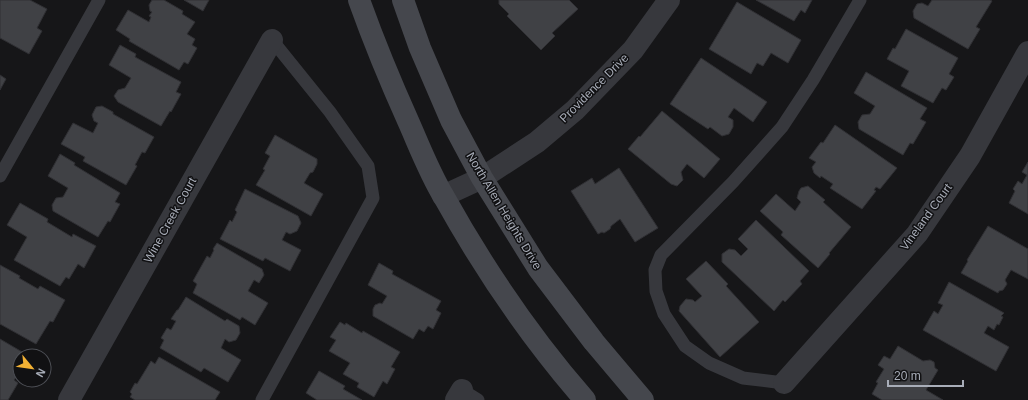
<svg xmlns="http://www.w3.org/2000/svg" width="1028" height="400" font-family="Helvetica,sans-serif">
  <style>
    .building { fill: #404145; stroke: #303034 }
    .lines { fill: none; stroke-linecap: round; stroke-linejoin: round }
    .lane { stroke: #37383d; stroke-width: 13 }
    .street { stroke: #37383d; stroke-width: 22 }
    .secondary { stroke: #45474d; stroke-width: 22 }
    .labels { text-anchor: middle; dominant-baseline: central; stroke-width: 3; stroke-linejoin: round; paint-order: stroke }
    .street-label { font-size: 12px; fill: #a8adb8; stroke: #111113 }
  </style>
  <rect width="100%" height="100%" fill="#161618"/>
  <g class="building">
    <polygon points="0,0 30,0 47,9 37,28 42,31 29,54 0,38"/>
    <polygon points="152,0 164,0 183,11 182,14 195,22 187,34 195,39 192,45 197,48 188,64 184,62 179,70 129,41 130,39 116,30 128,10 149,22 151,17 149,16 152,12 150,11 149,5"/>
    <polygon points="184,0 209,0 203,11"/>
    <polygon points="499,0 569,0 578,9 552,33 555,36 541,50 507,16 509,14 499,4"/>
    <polygon points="756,0 812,0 805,13 801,10 794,21"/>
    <polygon points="932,0 990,0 992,1 976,27 980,29 968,49 914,18 913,11 917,4 922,3 928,6"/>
    <polygon points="737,2 801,40 788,63 771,53 763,66 757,63 751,74 709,49"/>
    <polygon points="906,29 958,58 949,74 954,77 946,90 942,88 933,103 901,86 909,71 887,59 893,48 895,49"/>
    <polygon points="120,45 136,54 135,57 181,82 176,92 181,94 171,112 170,111 161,126 118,102 114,96 118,90 125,88 131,78 109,65"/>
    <polygon points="701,58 767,102 753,122 734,108 728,117 733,120 733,127 729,134 722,136 710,127 708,129 670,104"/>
    <polygon points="866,72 927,108 920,119 926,122 913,144 910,143 903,155 859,129 858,122 862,115 870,114 875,106 854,93"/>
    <polygon points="0,75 6,79 0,90"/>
    <polygon points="102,106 113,112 113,114 154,137 145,153 142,152 135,165 137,166 126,185 83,161 85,157 61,144 73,123 93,133 98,123 94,121 92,115 96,107"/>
    <polygon points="662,111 720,159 704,178 687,164 681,172 683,180 677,186 671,184 628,149 639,136 640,137"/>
    <polygon points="835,125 897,168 880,189 876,187 874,190 876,191 862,209 830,188 833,184 821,176 820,178 814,173 812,167 816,162 809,158 821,142 823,143"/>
    <polygon points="275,135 317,159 317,164 313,172 310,173 304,183 323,194 311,216 256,185 265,170 263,169 270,156 265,153"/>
    <polygon points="60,154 75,163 74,165 120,193 115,202 120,204 110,222 108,221 98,237 53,211 52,205 56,198 63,197 68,188 48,176"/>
    <polygon points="1028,162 1028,214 1009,203 1015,191 1013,189 1018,181 1022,184 1027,175 1022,172"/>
    <polygon points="619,168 658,228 635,242 620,219 611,226 610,229 604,233 602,232 598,234 571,191 592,178 595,184"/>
    <polygon points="808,186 825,200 823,202 851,227 829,253 830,254 818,268 781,235 783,232 760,211 776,194 795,211 801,202 797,198 799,191 801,188"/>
    <polygon points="245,189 298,216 301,223 297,231 290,234 286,232 282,240 301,250 290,271 265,258 263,261 220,239 230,220 232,222 237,212 235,210"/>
    <polygon points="20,203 48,219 47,222 72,237 73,234 96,246 84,268 78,264 69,279 66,277 60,286 14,260 27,237 7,225"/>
    <polygon points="756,220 809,271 800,281 802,284 785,302 783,300 774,311 722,262 722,254 729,249 735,250 741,256 748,249 738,239"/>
    <polygon points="988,226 1028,249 1028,279 1011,270 1005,280 1007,284 1003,290 999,291 998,293 961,273 968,261 967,260"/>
    <polygon points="217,243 262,269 264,275 259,283 254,280 248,291 268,303 255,325 242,317 240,320 193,293 197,284 193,281 207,256 210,258 214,250 213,249"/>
    <polygon points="706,261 728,284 726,286 759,322 720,357 679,311 680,306 686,299 693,300 695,302 702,296 686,279"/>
    <polygon points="379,263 393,271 392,274 441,301 436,310 441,313 433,329 428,326 424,332 419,329 413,339 373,316 373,309 375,305 380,303 382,304 387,296 368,285"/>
    <polygon points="0,265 20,276 19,278 38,289 40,286 65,300 53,322 50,321 36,344 0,324"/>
    <polygon points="949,282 1004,313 1001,316 1003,317 999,325 997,324 994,330 988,326 984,333 1009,347 996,371 923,330 934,311 938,314 943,305 938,303"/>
    <polygon points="186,297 225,321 227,319 239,326 240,333 236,340 229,342 225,339 221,348 241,360 228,382 204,368 201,372 160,348 164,340 161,338 167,328 171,330 176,321 171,319 177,310 178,310"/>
    <polygon points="340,322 345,325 346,323 362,333 363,331 400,352 391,367 395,369 387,384 383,381 374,397 357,387 359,383 343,374 350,363 329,351 336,340 330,337"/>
    <polygon points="0,339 29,356 20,356 20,375 19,376 18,375 14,380 18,383 8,400 0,400"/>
    <polygon points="898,346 923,361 930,360 934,362 935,368 938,370 926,390 943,400 882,400 872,394 878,383 876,382 884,369 878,365 884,356 890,359"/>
    <polygon points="159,357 220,392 215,400 135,400 130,397 132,394 130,392 135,383 137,384 151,361 155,364"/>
    <polygon points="319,371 345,386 343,389 362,400 317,400 306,393"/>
  </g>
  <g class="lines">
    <g class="lane">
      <polyline points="0,176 99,0"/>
      <polyline points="784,383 743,378 709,363 685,346 664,314 656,291 655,270 661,255 733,182 782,127 813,80 860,0"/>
      <polyline points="462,390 478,400"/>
      <polyline points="262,400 373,198 368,166 330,112 272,40"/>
    </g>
    <g class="street">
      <polyline points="443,196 482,178 537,142 575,110 633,50 669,0"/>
      <polyline points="784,383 917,234 970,156 1028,52"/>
      <polyline points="69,400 272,40"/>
      <polyline points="456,400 462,390"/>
    </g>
    <g class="secondary">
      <path d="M359 0C374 42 391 83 409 123 420 148 430 174 444 197 484 269 531 338 585 400"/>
      <polyline points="403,0 420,48 451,120 482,178 538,268 594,342 643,400"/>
    </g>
  </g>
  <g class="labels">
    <g class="street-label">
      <text transform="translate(594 88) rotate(-45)">Providence Drive</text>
      <text transform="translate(504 211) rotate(59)">North Allen Heights Drive</text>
      <text transform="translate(926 217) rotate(-54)">Vineland Court</text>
      <text transform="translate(170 220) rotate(-61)">Wine Creek Court</text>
    </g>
  </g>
  <g transform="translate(32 368) rotate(119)"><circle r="19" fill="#111113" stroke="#4d4f55"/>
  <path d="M0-3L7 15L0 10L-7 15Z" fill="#f2b134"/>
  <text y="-6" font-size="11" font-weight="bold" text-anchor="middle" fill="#a8adb8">N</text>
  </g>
  <path d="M888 380v6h75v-6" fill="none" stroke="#a8adb8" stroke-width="2"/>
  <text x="894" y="380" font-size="12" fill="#a8adb8" stroke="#111113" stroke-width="3" paint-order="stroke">20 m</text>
</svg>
